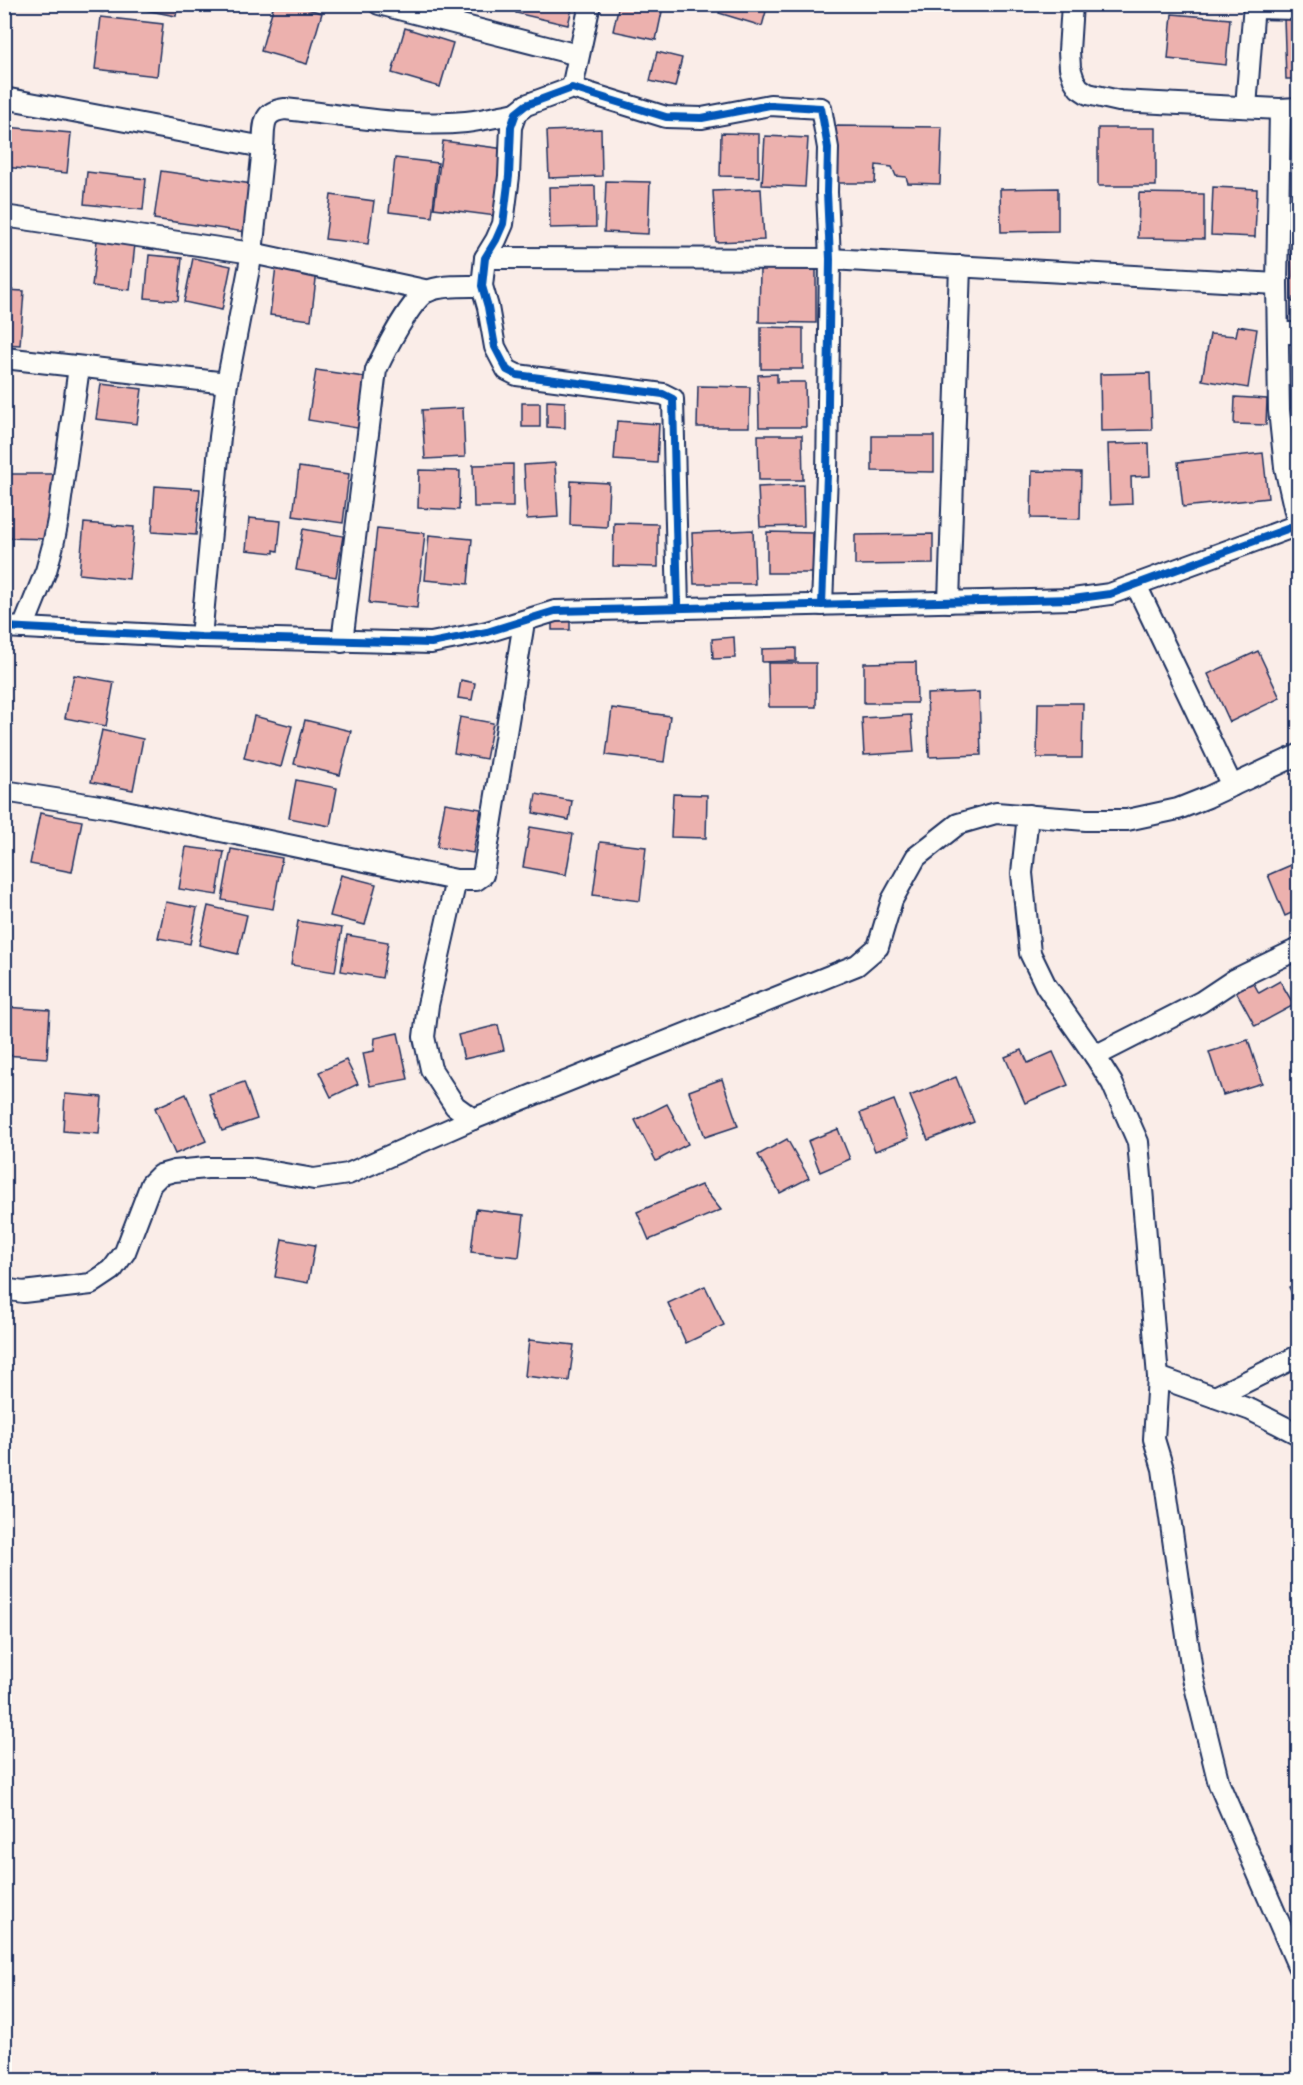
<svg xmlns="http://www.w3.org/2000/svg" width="1303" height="2085" font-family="'Indie Flower',sans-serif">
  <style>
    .building { fill: #ecb1ae; stroke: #1b2f5e; stroke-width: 1.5 }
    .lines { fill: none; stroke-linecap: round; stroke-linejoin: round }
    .minor-casing { stroke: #1b2f5e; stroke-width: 24 }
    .minor { stroke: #fdfcf7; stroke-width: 20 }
    .cycleway-casing { stroke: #fdfcf7; stroke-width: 11 }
    .cycleway { stroke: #0057b8; stroke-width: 8 }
  </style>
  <rect width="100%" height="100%" fill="#faede8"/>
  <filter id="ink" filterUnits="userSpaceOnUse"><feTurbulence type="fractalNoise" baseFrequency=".0167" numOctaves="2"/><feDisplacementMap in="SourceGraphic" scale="12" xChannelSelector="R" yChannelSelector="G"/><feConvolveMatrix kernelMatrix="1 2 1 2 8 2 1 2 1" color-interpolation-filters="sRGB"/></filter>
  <g filter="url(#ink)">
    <g class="building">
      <polygon points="61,4 104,4 103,12"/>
      <polygon points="115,4 178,4 176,16"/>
      <polygon points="274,4 290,4 322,13 307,64 261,51"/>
      <polygon points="518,4 573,4 568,25 516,13"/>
      <polygon points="619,4 649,4 663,7 656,40 613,31"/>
      <polygon points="686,4 715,4 714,11"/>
      <polygon points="722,4 768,4 762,26 719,13"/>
      <polygon points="1172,14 1230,19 1226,65 1168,59"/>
      <polygon points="101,17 163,24 157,76 95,69"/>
      <polygon points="1284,18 1298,18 1298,79 1286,79"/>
      <polygon points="405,28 453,43 440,87 392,73"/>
      <polygon points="657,52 682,58 675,87 650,81"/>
      <polygon points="835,126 942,127 940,184 908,183 906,177 896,176 892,167 876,165 875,183 838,183"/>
      <polygon points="6,127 71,133 67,173 4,167"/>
      <rect x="1098" y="128" width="58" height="58"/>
      <polygon points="601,129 602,176 549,178 547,131"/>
      <polygon points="721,133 759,134 759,177 720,176"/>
      <polygon points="765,136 808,138 805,187 762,185"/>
      <polygon points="443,141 505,149 496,216 434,208"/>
      <polygon points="395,158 438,163 432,217 389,212"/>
      <polygon points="161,171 252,184 245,232 154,219"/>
      <polygon points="87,172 146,179 143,210 84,204"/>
      <polygon points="606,181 650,182 648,234 604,232"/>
      <polygon points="595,186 596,227 550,228 549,187"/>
      <polygon points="1213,187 1257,189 1255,237 1211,235"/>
      <polygon points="1058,188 1058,231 1001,232 1000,189"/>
      <polygon points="761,189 764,240 716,242 713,191"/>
      <polygon points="1139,193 1204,194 1204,239 1138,238"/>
      <polygon points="1288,193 1298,194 1298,240 1286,240"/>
      <polygon points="331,195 374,201 368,244 325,239"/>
      <polygon points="97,240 135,244 130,290 92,286"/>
      <polygon points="1291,247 1298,247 1298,302 1292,302"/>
      <polygon points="149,255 182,258 178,301 145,298"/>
      <polygon points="193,258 231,266 222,310 184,302"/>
      <polygon points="276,266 317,271 311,320 270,315"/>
      <polygon points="760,269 816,270 816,323 759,322"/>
      <polygon points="4,290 24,291 20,345 4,344"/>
      <polygon points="1238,326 1257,329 1248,388 1202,380 1210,334 1236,336"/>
      <polygon points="761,327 803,328 803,369 761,369"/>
      <polygon points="1292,355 1298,355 1298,408 1291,408"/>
      <polygon points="316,370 371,378 363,429 308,420"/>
      <polygon points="1150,373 1152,430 1101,431 1100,374"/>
      <polygon points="777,374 777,382 805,382 806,427 759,427 758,375"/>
      <polygon points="101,384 142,389 137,424 96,419"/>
      <polygon points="698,386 750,387 749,427 697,427"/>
      <polygon points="1235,397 1267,399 1266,425 1234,424"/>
      <polygon points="547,401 565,402 565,428 547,427"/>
      <rect x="522" y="403" width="18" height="24"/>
      <polygon points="463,408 465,457 425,459 422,410"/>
      <polygon points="617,421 659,424 657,463 614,460"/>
      <polygon points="758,435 802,435 803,480 759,480"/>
      <polygon points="872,436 934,436 934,472 872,471"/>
      <polygon points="1149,443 1150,476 1131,477 1132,504 1110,505 1108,444"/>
      <polygon points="1263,453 1268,498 1183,507 1178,462"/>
      <polygon points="555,463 558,517 527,519 524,465"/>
      <polygon points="513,464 513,507 474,507 473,465"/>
      <polygon points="299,467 349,474 343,523 293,516"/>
      <polygon points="419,470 460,471 459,510 418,508"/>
      <polygon points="1032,471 1081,472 1080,519 1031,518"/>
      <polygon points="4,474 53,474 53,539 4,538"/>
      <polygon points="571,481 609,483 607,527 570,525"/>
      <polygon points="803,485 804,526 760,527 758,487"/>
      <polygon points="155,486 200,489 196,535 152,532"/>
      <polygon points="249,518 281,521 278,551 274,550 274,553 246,550"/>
      <polygon points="84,523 134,527 129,579 79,574"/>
      <polygon points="614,523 658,524 658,567 613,566"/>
      <polygon points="377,528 425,533 417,608 369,603"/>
      <polygon points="303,529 343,536 336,577 296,570"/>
      <polygon points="753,530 755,584 694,584 692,533"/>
      <polygon points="767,532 813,533 813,573 767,573"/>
      <polygon points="933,534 933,564 855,565 855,535"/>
      <polygon points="429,535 472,539 468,584 425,580"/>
      <rect x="552" y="620" width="18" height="10"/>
      <polygon points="734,637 735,658 713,659 712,639"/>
      <polygon points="796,648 796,661 762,662 762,649"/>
      <polygon points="1258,651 1280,698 1230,722 1208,674"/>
      <polygon points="916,662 917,703 864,703 864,663"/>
      <polygon points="768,663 816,663 816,707 769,707"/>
      <polygon points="74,675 114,682 106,726 65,718"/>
      <polygon points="461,680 475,683 472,700 458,698"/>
      <polygon points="979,692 981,755 929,757 927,694"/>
      <polygon points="1038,703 1083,703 1082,758 1037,758"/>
      <polygon points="612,708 670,716 664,762 606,755"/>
      <polygon points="911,715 914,752 864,755 862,718"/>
      <polygon points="254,716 292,726 281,767 244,758"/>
      <polygon points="460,717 493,723 486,759 454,753"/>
      <polygon points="305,720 351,731 340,775 294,764"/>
      <polygon points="102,730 143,739 133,790 91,782"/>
      <polygon points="296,780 337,788 330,826 289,818"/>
      <polygon points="536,794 572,801 569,820 533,813"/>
      <polygon points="673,794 707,795 706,838 671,837"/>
      <polygon points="445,803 481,809 473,853 437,847"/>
      <polygon points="40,813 82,821 72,872 30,864"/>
      <polygon points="530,827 573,834 566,875 523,867"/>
      <polygon points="600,842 646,847 640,901 593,895"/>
      <polygon points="186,847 224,852 217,895 179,889"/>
      <polygon points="231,849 282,858 273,909 222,900"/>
      <polygon points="1298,862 1298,910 1285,916 1268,875"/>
      <polygon points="341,875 376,884 365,925 330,916"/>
      <polygon points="166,902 197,908 190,944 158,938"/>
      <polygon points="208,906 247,915 238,954 199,945"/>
      <polygon points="298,921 342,928 335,972 291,965"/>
      <polygon points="347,935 388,942 382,978 341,971"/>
      <polygon points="1280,981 1294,1005 1255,1026 1236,991 1253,982 1259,993"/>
      <polygon points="4,1007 50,1010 47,1058 4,1055"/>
      <polygon points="498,1025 504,1050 464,1059 458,1035"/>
      <polygon points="398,1033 408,1079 370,1086 363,1053 374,1051 375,1038"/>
      <polygon points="1248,1040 1262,1083 1223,1095 1209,1052"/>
      <polygon points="1022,1050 1028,1063 1053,1052 1068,1085 1025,1103 1005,1057"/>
      <polygon points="346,1060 358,1084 331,1097 319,1072"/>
      <polygon points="956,1077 974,1122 928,1140 910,1096"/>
      <polygon points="722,1079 738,1126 705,1137 689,1091"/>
      <polygon points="244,1082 257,1119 222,1131 209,1094"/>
      <polygon points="65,1094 102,1097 99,1134 63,1131"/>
      <polygon points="186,1094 206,1141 175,1154 155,1108"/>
      <polygon points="894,1100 909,1138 875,1151 860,1113"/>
      <polygon points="667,1104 688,1144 656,1161 635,1120"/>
      <polygon points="838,1129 850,1159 820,1172 808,1141"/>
      <polygon points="787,1139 809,1178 780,1193 758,1155"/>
      <polygon points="701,1185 721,1210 649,1240 637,1212"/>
      <polygon points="476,1209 524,1215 519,1257 471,1252"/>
      <polygon points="282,1239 315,1245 308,1283 275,1277"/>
      <polygon points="1298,1283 1298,1306 1289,1287"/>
      <polygon points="705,1286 724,1325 686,1343 668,1303"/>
      <polygon points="529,1340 574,1345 569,1381 525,1376"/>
      <polygon points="4,1551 10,1596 4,1597"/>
    </g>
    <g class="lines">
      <g class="minor-casing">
        <g id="minor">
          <polyline points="379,4 578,55"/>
          <polyline points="1072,4 1069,51 1070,68 1074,80 1079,88 1088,94 1119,101 1280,109 1298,108"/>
          <polyline points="1254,8 1298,9"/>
          <polyline points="572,88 590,4"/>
          <path d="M4 98 263 147C265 127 260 112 285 109 344 115 406 128 466 122 483 120 500 116 516 113"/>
          <polyline points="1246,107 1254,4"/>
          <polyline points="1280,109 1277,284 1279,410 1285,467 1298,525"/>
          <polyline points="4,216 252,253 429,291"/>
          <polyline points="485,258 830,259 1277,284"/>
          <polyline points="1278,333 1298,333"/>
          <polyline points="4,358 227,383"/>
          <polyline points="1136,585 1232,786"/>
          <polyline points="949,602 960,266"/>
          <polyline points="678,608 673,399 663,394 517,375 507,370 495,347 488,307 482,286 485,258 496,240 503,224 509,176 511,127 516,113 526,105 572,88 666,117 702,118 770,105 821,108 828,148 827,192 830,259 827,474 822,605"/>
          <polyline points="4,627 201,637 431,643 487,632 555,611 1073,599 1110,594 1298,525"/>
          <polyline points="23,628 46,571 53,545 58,520 79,367"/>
          <polyline points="201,637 220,437 227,383 252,253 263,147"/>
          <path d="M342 642 376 370C384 353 412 296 430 290 446 285 465 286 482 286"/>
          <polyline points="4,791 106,807 456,880 476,880 483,875 524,622"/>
          <polyline points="1028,815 1022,873 1030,953 1046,986 1095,1056 1112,1083 1138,1142 1158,1377 1154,1439 1163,1469 1193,1678 1219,1784 1298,1966"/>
          <polyline points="456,880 428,1005 424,1037 431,1069 455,1106 473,1119 857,965 878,947 892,900 916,857 958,824 996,813 1086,820 1127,820 1178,809 1208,797 1298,755"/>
          <polyline points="1095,1056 1201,1002 1234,980 1298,949"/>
          <polyline points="4,1289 23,1292 91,1284 112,1270 125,1252 151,1184 160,1175 174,1171 207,1168 250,1168 314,1179 348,1174 473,1119"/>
          <polyline points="1158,1377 1251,1410 1298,1434"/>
          <polyline points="1215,1397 1298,1356"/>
        </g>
      </g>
      <use href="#minor" class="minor"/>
      <g class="cycleway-casing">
        <g id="cycleway">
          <polyline points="678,608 673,399 663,394 517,375 507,370 495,347 488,307 482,286 485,258 496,240 503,224 509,176 511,127 516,113 526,105 572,88 666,117 702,118 770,105 821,108 828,148 827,192 830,259 827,474 822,605"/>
          <polyline points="4,627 201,637 431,643 487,632 555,611 1073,599 1110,594 1298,525"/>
        </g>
      </g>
      <use href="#cycleway" class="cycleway"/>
    </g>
  </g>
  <rect width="1303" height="2085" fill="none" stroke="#fdfcf7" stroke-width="24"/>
  <rect x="12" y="12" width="1279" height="2061" fill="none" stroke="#1b2f5e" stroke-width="2" filter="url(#ink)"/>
</svg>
